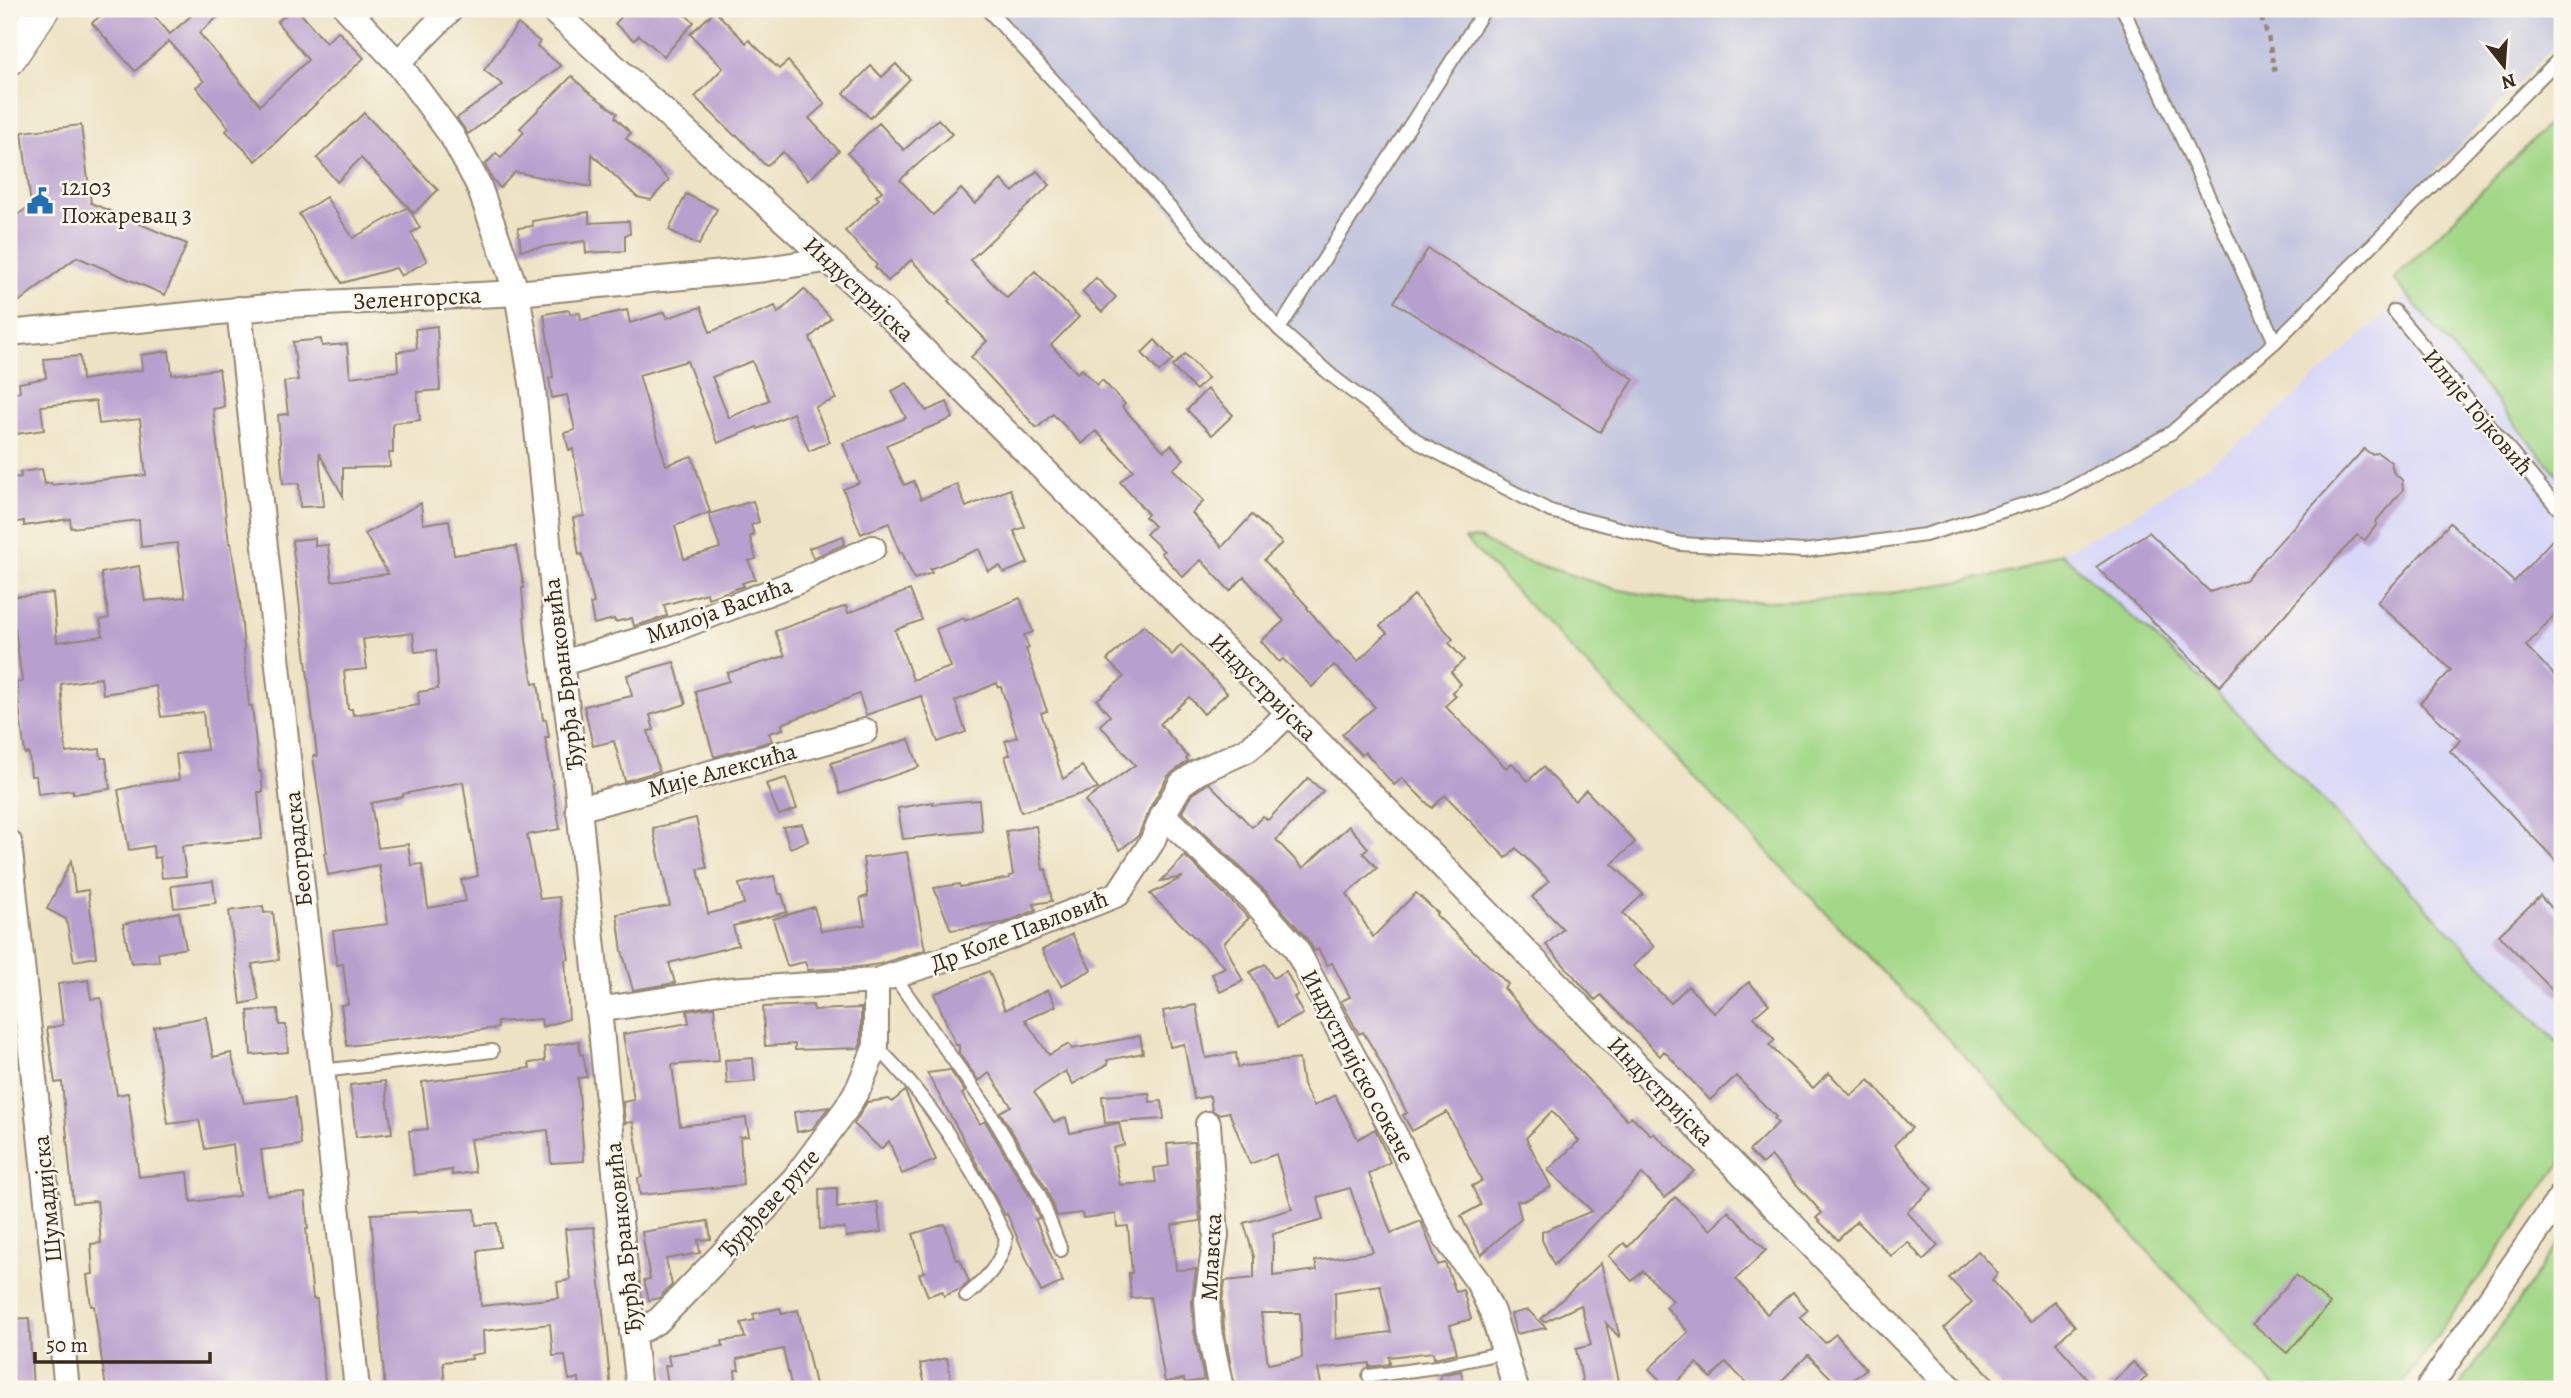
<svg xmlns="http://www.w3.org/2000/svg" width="2571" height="1398" font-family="Alegreya,serif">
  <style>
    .built { fill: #d7d7f8 }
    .industrial { fill: #bfc2dd }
    .green { fill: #a3d888; stroke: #6f8153; stroke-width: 2 }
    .building { fill: #b79fce; fill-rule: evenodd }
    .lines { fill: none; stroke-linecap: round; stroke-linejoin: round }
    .service-casing { stroke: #948671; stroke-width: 16 }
    .minor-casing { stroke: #948671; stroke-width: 28 }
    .tertiary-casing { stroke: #948671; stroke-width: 35 }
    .path { stroke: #948671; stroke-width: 4.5; stroke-dasharray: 5 5; stroke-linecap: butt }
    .service { stroke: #fff; stroke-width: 12 }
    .minor { stroke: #fff; stroke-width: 24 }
    .tertiary { stroke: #fff; stroke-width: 32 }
    .labels { text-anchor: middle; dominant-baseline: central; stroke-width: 5; stroke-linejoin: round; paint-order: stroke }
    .poi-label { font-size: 24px; fill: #3b2a1e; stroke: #fbf7ec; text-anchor: start }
    .street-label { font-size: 24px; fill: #3b2a1e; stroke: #fbf7ec }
  </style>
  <rect width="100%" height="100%" fill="#fbf7ec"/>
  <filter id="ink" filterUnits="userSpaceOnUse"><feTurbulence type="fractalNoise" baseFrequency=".0143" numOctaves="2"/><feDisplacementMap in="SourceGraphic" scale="14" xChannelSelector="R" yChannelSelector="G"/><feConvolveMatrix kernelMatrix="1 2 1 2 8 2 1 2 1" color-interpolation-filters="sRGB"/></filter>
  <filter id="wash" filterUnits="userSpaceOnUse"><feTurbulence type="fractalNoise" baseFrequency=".00686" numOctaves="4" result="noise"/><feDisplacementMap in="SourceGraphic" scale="28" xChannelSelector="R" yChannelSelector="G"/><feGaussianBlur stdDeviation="1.57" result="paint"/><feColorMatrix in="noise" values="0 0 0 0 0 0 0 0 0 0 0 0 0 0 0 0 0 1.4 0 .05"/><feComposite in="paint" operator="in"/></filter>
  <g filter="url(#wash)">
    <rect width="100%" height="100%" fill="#ede3c4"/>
    <polygon class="built" points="2407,294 2562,480 2562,1047 2230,705 2061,553 2131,517 2257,431"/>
    <polygon class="industrial" points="987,9 2562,9 2562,38 2275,342 2171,433 2064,492 1925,535 1804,551 1681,544 1550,511 1423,445 1279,329"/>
    <g class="green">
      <polygon points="2562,110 2562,480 2394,279"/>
      <polygon points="1479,538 1509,555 1615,589 1690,603 1856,599 2015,572 2061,553 2230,705 2562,1047 2562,1162 2399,1389 2277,1389 1972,1064 1465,539"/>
      <polygon points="2562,1237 2562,1389 2458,1389"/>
    </g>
    <g id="blocks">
      <g class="building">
        <polygon points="108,9 148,9 170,34 199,9 227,9 199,33 260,105 308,60 277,22 293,9 297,9 326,43 338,31 364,58 256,161 226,131 229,128 196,87 204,81 169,41 135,71 92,23"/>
        <polygon points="628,9 678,9 694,22 664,56 639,35 634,40 615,24"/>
        <polygon points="715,11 746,43 749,40 779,69 788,61 825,104 809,118 839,151 808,180 783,152 766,166 737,135 735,136 695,97 723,68 690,34"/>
        <polygon points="518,24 540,42 537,46 561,66 468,134 457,118 503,85 484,70"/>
        <polygon points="896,64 910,79 870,118 844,93 871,66 882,77"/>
        <polygon points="572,76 587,91 617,113 615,117 631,133 626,138 669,180 651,200 637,197 592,154 591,187 515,172 500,188 493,180 485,165 496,153 501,158 524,132 520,128"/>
        <polygon points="364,113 438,190 414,213 361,158 337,182 317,158"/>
        <polygon points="938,119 952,134 900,180 933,215 961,189 975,204 1001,180 1013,192 1037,171 1050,185 970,260 1007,298 1035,271 1079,317 1051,345 1077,373 1082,369 1097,385 1102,380 1125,404 1122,407 1160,447 1164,451 1171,445 1184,459 1173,469 1204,501 1192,513 1222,547 1252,515 1282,543 1264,560 1308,607 1307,608 1337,643 1338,641 1358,661 1387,633 1380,626 1414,595 1453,639 1449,643 1464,660 1451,672 1461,684 1452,692 1456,696 1445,706 1506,768 1512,763 1528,781 1543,767 1575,801 1586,790 1635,842 1612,864 1643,894 1623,913 1654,947 1633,966 1671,1003 1688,986 1714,1013 1749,982 1769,1004 1754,1017 1775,1040 1769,1045 1813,1088 1829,1073 1851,1096 1869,1080 1912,1128 1894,1145 1932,1189 1907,1212 1938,1246 1923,1260 1908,1242 1891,1256 1857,1221 1838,1240 1816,1218 1822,1213 1771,1156 1762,1164 1749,1151 1778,1123 1774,1119 1776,1117 1736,1076 1710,1100 1664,1051 1660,1056 1601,995 1595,1000 1546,945 1563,929 1532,897 1549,881 1516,848 1506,858 1445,795 1432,808 1402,778 1394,785 1365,752 1361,755 1342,734 1375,707 1334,665 1312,687 1283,659 1279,662 1261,641 1284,621 1244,577 1230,591 1201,560 1183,577 1161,553 1164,551 1146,534 1154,526 1145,517 1148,514 1120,482 1133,470 1096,431 1082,444 1053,414 1037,428 971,357 987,341 948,301 950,299 911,260 888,281 875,267 877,265 845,231 879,199 876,196 882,191 847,153 879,123 904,150"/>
        <polygon points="81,125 91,203 187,244 165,295 77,257 9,309 9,221 31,205 22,132"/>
        <polygon points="686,194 717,209 699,245 669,230"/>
        <polygon points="326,197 353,238 408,207 420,228 411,233 427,261 401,276 396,268 342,283 299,214"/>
        <polygon points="589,212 589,223 629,221 630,234 625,235 625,251 586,253 585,241 521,250 518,228 533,226 532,221"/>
        <polygon points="1428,249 1634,379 1600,432 1394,302"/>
        <polygon points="1096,278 1116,297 1102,312 1082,292"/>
        <path d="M804 289 831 318 810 338 836 399 815 407 830 442 809 451 793 413 758 429 757 427 718 443 687 361 639 375 666 465 692 456 710 512 675 526 684 559 720 548 709 514 753 501 759 522 751 525 754 535 750 537 756 559 749 561 755 579 742 583 744 586 708 598 707 593 664 605 667 616 634 626 632 618 615 622 614 619 594 624 590 604 594 603 582 554 579 555 573 518 584 516 573 449 569 450 564 433 575 430 567 395 552 398 549 378 553 377 544 314 569 310 570 314 580 313 581 320 627 310 630 323 665 312 667 318 701 307 710 332 775 306 778 313ZM752 361 769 400 729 418 712 377Z"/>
        <polygon points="437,326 440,390 417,392 420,420 393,423 393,453 389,453 390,467 343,468 343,496 319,453 324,506 300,507 299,483 283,484 278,415 288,414 284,382 298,380 293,342 321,339 322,346 347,344 350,377 398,371 397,352 417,349 415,329"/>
        <polygon points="1155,340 1173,360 1159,372 1142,353"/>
        <polygon points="169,351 172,375 219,369 224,407 213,409 229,543 231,543 240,602 249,706 252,706 259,772 261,771 263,792 258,792 262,839 182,846 186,876 162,878 160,857 154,858 153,846 129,850 118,790 147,783 179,780 176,754 207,750 203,712 161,717 156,686 103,694 101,678 61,684 66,753 100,749 101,758 106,758 110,789 73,794 73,790 38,794 36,776 31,776 29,753 25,754 16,683 22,682 15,628 9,629 9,597 53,593 57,642 103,636 100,620 109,618 101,573 139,566 145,601 185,597 177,543 141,547 139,520 71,528 70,519 24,526 24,521 9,523 9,478 21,477 20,472 42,469 45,484 51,483 51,485 146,475 140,419 99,424 96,401 41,406 44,430 9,435 9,394 20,392 19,383 46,378 44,359 80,356 82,380 142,370 141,355"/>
        <polygon points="1185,354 1208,378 1196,390 1172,367"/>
        <polygon points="907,383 926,411 947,402 953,418 886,445 904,485 914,481 921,499 957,484 966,507 1010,489 1025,527 1014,531 1028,563 1004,573 1000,566 988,571 979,549 930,569 932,573 914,579 902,552 900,553 889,523 861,534 843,489 859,483 843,443 906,418 892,391"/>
        <polygon points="1207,389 1233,415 1212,435 1187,410"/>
        <polygon points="2364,449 2371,454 2378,453 2391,462 2393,472 2402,480 2403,490 2375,522 2377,524 2365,540 2357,535 2220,686 2096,567 2149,532 2210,592 2245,580"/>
        <path d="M421 503 423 524 449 520 454 555 516 546 524 588H522L526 640 533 684 538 683 543 720 546 719 549 737H545L560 829 527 835 540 899 559 897 569 959 565 960 569 1019 542 1027 541 1019 497 1022 498 1028 347 1046 341 1005 348 1004 343 964 337 965 333 931 388 924 379 865 328 875 324 853H327L313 756H317L292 540 315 538V546L328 545 332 581 388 574 365 534ZM413 633 415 652 436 650 438 689 418 692 419 705 353 715 352 709H348L344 671 367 669 363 639ZM463 782 478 876 461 880 466 901 428 908 422 864 411 865 408 844 378 848 371 803 403 797V794Z"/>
        <polygon points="2450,523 2514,582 2562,529 2562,607 2526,646 2562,683 2562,867 2450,751 2461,740 2420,703 2451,670 2377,602"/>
        <polygon points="843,536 845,544 813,558 809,548"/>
        <polygon points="910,590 922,620 895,630 913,680 951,667 936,629 964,618 965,621 1020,598 1033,632 1024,635 1029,648 1026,649 1047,711 1041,713 1063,779 1082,766 1098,789 1021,812 1005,756 1010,755 1005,741 1017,737 1001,687 998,687 997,683 955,701 966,732 938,742 921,696 866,715 859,694 782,724 783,729 769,733 772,741 714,757 695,691 729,681 727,673 785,656 775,631 846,606 848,613"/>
        <polygon points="1144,625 1172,655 1181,645 1227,693 1204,714 1189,697 1160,724 1188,757 1186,759 1188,761 1168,776 1150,808 1138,836 1120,850 1085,801 1135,765 1100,725 1110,716 1097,700 1124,677 1107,660"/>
        <polygon points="674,662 686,704 650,715 654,730 648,731 659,771 625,781 614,741 593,746 584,706 632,696 627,675"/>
        <polygon points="909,739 919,767 840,794 831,763"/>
        <polygon points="786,778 797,809 779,815 766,784"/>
        <polygon points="1308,778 1323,791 1276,840 1303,868 1349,826 1368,848 1363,853 1377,868 1347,894 1373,937 1416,893 1438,913 1436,915 1508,984 1504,988 1543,1033 1627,1120 1631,1116 1651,1135 1653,1133 1694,1171 1665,1198 1642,1174 1554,1265 1542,1240 1542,1232 1592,1211 1548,1170 1579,1141 1552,1111 1526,1138 1551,1187 1524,1201 1517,1201 1521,1218 1481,1255 1461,1216 1481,1205 1472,1186 1482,1181 1447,1112 1412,1131 1403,1115 1407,1113 1375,1052 1363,1032 1359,1034 1341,1001 1350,997 1332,963 1327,965 1318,949 1314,951 1306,937 1266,892 1182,812 1192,794 1209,783 1252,827 1263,816 1268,820"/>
        <polygon points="979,800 982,831 903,839 898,808 933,802 933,804"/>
        <polygon points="696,818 707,868 698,869 708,914 744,904 739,884 774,876 779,894 782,894 787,912 733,926 738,945 669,963 675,983 633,990 622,951 617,914 670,906 653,828"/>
        <polygon points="802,824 808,841 790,848 783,827"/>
        <polygon points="1036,826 1043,870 1046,869 1052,901 1034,904 1036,910 1004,923 951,930 934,888 959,884 960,887 1010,878 1009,876 1013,875 1006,831"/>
        <polygon points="907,852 925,950 880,964 859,967 808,970 805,962 787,966 773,919 814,907 821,931 865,925 860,898 868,896 863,858"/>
        <polygon points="1185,856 1249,918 1224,943 1243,981 1220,992 1212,974 1225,967 1150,894 1183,877 1161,881"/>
        <polygon points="71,861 75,892 88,890 96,957 74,961 66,919 47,909"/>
        <polygon points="213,881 216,903 174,908 171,886"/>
        <polygon points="2540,896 2562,920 2562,1000 2499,935"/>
        <polygon points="263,906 264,913 273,912 279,960 252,964 259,1000 241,1004 229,911"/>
        <polygon points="179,912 186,948 158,953 159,961 131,963 123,924"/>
        <polygon points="1072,934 1091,970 1061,986 1042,950"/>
        <polygon points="1265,964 1273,978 1286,971 1298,995 1294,997 1303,1014 1278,1027 1250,972"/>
        <polygon points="989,971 1005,1010 1048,990 1056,1006 1025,1020 1049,1055 1069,1044 1072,1049 1140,1036 1143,1053 1107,1060 1108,1064 1073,1084 1066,1071 1034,1092 1054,1122 1066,1118 1070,1133 1119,1123 1124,1145 1113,1148 1120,1185 1156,1182 1154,1168 1169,1166 1167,1144 1194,1142 1200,1221 1172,1225 1176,1270 1196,1269 1192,1301 1194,1331 1204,1380 1185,1383 1184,1379 1165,1382 1150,1297 1131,1298 1129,1273 1132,1273 1128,1226 1117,1227 1116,1214 1083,1218 1082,1213 1057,1216 1047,1190 1000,1112 1011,1106 989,1073 979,1081 959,1054 959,1045 956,1045 934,994"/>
        <polygon points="88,980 91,999 101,998 117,1095 128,1093 139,1177 188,1172 191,1202 239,1196 233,1144 205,1149 199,1120 168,1124 154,1027 206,1017 213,1057 231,1053 244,1103 295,1097 301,1145 261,1150 267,1195 305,1193 308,1229 306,1229 313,1299 317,1299 325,1382 261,1389 106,1389 94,1306 91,1306 87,1275 93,1274 91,1244 101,1243 97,1201 73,1203 62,1082 55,1083 47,1028 63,1025 58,984"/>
        <polygon points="813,1005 814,1010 861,1008 861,1043 859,1048 795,1050 795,1044 765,1046 763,1007"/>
        <path d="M1196 1005 1206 1058 1236 1053 1238 1067 1299 1059 1303 1085 1314 1106 1335 1095 1358 1139 1375 1129 1390 1162 1369 1174 1391 1233 1421 1221 1438 1265 1445 1263 1456 1292 1463 1290 1471 1319 1450 1325 1457 1353 1434 1358 1433 1352 1389 1357 1390 1364 1369 1367V1363L1318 1369 1322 1389H1235L1224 1328 1222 1301 1225 1281 1254 1278V1257L1244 1223 1292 1209 1276 1154 1250 1164 1229 1112 1218 1114 1212 1110 1210 1096 1194 1099 1184 1044 1170 1047 1163 1011ZM1350 1188 1373 1252 1315 1261 1317 1270 1273 1276V1234L1323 1220 1318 1197ZM1380 1285 1391 1332 1336 1339 1335 1292ZM1261 1313H1300L1302 1358 1268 1364Z"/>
        <polygon points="714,1007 719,1061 672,1065 680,1126 746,1118 749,1136 740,1137 743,1185 640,1195 638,1178 642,1177 633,1122 625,1123 623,1102 634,1100 623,1034 689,1023 687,1011"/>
        <polygon points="278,1009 279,1025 286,1025 288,1052 251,1055 248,1011"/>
        <polygon points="579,1041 580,1055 583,1054 587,1077 578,1078 584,1161 551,1163 548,1130 470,1139 475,1172 452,1175 452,1170 414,1175 409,1131 428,1129 422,1082 530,1068 529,1063 545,1061 544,1047"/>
        <polygon points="753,1058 755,1081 727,1084 725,1060"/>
        <polygon points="950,1070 965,1092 962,1094 980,1124 985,1121 1031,1198 1039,1218 1035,1219 1063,1282 1041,1292 1007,1214 1005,1215 927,1073"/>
        <polygon points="385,1081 392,1133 356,1137 350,1085"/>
        <polygon points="905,1091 936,1160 902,1174 889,1141 881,1149 854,1124 867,1102 889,1099 892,1102"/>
        <polygon points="1149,1093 1150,1102 1162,1101 1164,1119 1105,1123 1102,1096"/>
        <polygon points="829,1107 812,1129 797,1132 794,1112"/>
        <polygon points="837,1188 837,1208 877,1202 881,1232 846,1237 845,1228 820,1229 819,1189"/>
        <polygon points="1675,1197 1711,1230 1728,1211 1766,1250 1736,1279 1767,1314 1793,1292 1808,1310 1800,1317 1825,1343 1836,1334 1866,1369 1842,1389 1808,1355 1773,1389 1752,1389 1726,1362 1711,1378 1697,1363 1669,1389 1649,1369 1688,1332 1666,1307 1673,1301 1643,1271 1632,1281 1609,1256 1624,1243 1628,1247"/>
        <polygon points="475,1209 476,1225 497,1223 500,1247 478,1250 481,1306 559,1298 557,1282 570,1280 565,1229 594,1227 611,1389 580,1389 579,1378 569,1380 565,1355 553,1356 550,1324 483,1331 484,1353 471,1355 472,1359 443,1362 445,1385 385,1389 371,1214"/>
        <polygon points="708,1221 711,1239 698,1240 700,1253 666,1259 672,1285 659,1298 649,1300 644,1280 650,1279 642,1232"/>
        <polygon points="945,1224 956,1260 960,1259 969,1282 961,1289 944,1296 942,1291 928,1296 919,1274 924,1272 913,1234"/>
        <polygon points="1978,1251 1998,1273 1992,1280 2030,1322 2054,1301 2075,1326 2056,1343 2096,1389 2003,1389 1944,1328 1972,1302 1949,1278"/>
        <polygon points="1601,1263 1620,1338 1606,1323 1619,1381 1584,1389 1576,1349 1591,1345 1581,1305 1544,1322 1541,1319"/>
        <polygon points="2296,1275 2330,1304 2287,1353 2253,1324"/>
        <polygon points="780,1308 782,1314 798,1310 816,1389 792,1389 783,1349 737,1359 739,1370 735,1370 737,1389 669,1389 665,1366 670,1365 668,1355 723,1346 722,1341 745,1338 741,1323 755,1320 753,1314"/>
        <polygon points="1528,1310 1546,1328 1516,1334 1511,1314"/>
        <polygon points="29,1318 33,1389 9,1389 9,1319"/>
        <polygon points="947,1358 953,1389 926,1389 920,1364"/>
        <polygon points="2133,1362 2147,1376 2134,1389 2106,1389"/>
        <polygon points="1461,1371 1465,1389 1442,1389 1440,1375"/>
      </g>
    </g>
  </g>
  <g filter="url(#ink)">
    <use href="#blocks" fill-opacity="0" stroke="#948671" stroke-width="2"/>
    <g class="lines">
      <g class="service-casing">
        <g id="service">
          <polyline points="987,9 1125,158 1279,329 1332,376 1423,445 1550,511 1681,544 1804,551 1925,535 2064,492 2171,433 2275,342 2562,56"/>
          <polyline points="2123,9 2275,342"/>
          <polyline points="2394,311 2562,513"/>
          <polyline points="1279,329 1485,9"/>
          <polyline points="894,976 990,1112 1039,1194 1061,1250"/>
          <path d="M876 1046C932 1101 973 1167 1006 1238 1002 1264 985 1280 966 1296"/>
          <polyline points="322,1071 492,1051"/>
          <polyline points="1369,1376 1436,1367 1505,1352"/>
        </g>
      </g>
      <g class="minor-casing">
        <g id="minor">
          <polyline points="347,9 398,63 452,136 478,184 517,293 533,389 556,621 577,787 621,1232 639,1389"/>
          <polyline points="551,9 883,310 1421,844 1952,1389"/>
          <polyline points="398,63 451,9"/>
          <polyline points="239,309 357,1389"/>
          <polyline points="9,333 287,305 517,293 765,269 826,260"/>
          <polyline points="562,663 664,633 796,582 873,548"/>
          <polyline points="578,809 865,731"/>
          <polyline points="1163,815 1255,902 1295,947 1397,1139 1446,1238 1478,1282 1492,1312 1516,1389"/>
          <polyline points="9,842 67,1389"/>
          <polyline points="876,981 981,948 1118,894 1152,842 1163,815 1181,784 1198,772 1247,750 1268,733 1288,713"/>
          <polyline points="598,1010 728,990 876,981 876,1046 859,1087 846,1109 795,1178 659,1320 646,1328 632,1333"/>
          <polyline points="1208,1124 1216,1235 1207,1300 1209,1330 1221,1389"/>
          <polyline points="2428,1389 2562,1195"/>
        </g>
      </g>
      <g class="tertiary-casing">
        <polyline id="tertiary" points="9,59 43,9"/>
      </g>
      <polyline class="path" points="2258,9 2268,36 2275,74"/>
      <use href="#service" class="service"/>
      <use href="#minor" class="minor"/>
      <use href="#tertiary" class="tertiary"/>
    </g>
  </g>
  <defs>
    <g id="civic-bare" transform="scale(2.1)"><path d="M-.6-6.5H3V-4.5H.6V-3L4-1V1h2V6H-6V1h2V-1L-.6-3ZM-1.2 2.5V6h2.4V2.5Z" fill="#1f6fb2" stroke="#fbf7ec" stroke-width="2.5" paint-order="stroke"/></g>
  </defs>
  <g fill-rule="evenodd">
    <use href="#civic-bare" x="40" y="201"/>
  </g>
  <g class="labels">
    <g class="poi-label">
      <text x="61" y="187">12103<tspan x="61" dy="28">Пожаревац 3</tspan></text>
    </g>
    <g class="street-label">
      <text transform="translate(859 289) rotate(43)">Индустријска</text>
      <text transform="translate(417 298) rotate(-3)">Зеленгорска</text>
      <text transform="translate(2478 412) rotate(50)">Илије Гојковић</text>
      <text transform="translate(719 610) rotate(-20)">Милоја Васића</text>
      <text transform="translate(563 674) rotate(-97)">Ђурђа Бранковића</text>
      <text transform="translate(1263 687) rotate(45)">Индустријска</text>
      <text transform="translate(722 770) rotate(-15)">Мије Алексића</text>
      <text transform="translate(298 849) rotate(-96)">Београдска</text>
      <text transform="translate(1019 931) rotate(-21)">Др Коле Павловић</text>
      <text transform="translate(1358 1066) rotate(62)">Индустријско сокаче</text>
      <text transform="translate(1661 1091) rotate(46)">Индустријска</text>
      <text transform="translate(47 1199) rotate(-96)">Шумадијска</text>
      <text transform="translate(769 1203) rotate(-48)">Ђурђеве рупе</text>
      <text transform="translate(623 1238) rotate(-96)">Ђурђа Бранковића</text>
      <text transform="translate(1211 1257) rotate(-87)">Млавска</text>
    </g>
  </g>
  <rect width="2571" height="1398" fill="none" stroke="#fbf7ec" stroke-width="35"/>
  <g transform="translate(2504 66) rotate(163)" stroke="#fbf7ec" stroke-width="5" paint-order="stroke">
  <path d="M0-5L12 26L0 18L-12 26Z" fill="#3b2a1e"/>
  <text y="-10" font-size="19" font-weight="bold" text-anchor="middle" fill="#3b2a1e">N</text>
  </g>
  <path d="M35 1352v10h175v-10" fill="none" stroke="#3b2a1e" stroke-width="3.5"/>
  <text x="46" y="1352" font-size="21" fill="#3b2a1e" stroke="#fbf7ec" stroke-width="5" paint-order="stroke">50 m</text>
</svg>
